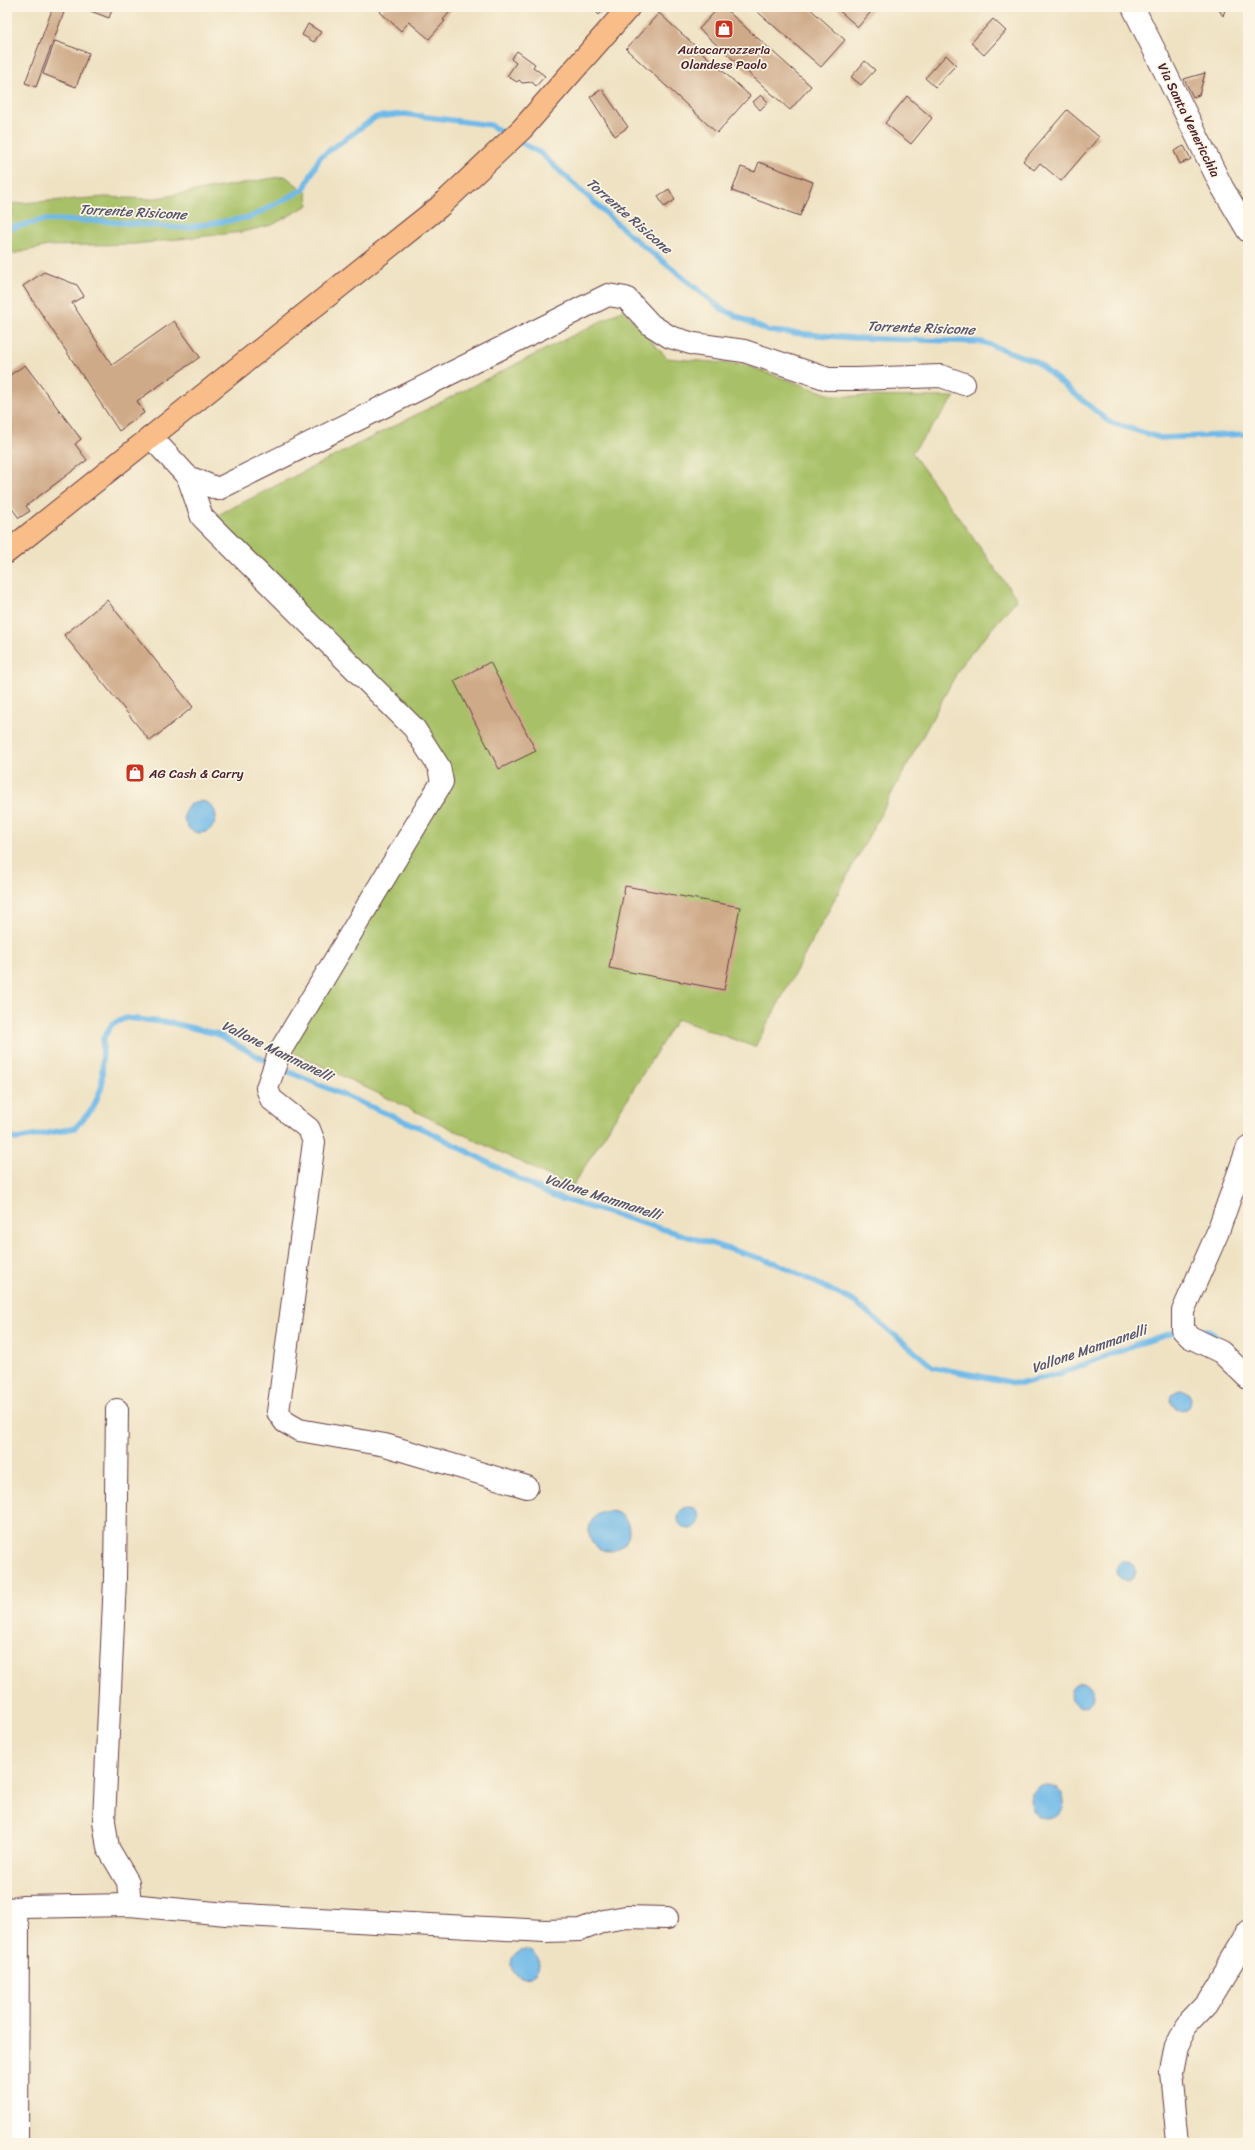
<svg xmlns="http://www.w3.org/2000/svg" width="1255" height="2150" font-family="Sriracha,sans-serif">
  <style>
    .green { fill: #a8c167; stroke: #797049 }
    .water { fill: #70b9e8; stroke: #5d6c8a }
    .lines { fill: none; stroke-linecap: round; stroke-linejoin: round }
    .stream { stroke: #70b9e8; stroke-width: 5.5 }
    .building { fill: #cfaa89 }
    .minor-casing { stroke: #633c42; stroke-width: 24 }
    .major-casing { stroke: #633c42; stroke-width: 24 }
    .minor { stroke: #fff; stroke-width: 22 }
    .major { stroke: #f8bd88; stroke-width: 22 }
    .labels { text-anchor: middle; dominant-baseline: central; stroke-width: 3.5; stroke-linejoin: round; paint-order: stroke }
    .poi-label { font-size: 13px; fill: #4a1f2b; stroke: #fcf5e5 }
    .street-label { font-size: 13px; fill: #4a1f2b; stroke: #fcf5e5 }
    .water-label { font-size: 14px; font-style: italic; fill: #57556d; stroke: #fcf5e5 }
  </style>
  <rect width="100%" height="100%" fill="#fcf5e5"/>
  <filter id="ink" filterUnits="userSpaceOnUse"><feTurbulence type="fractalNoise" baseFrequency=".025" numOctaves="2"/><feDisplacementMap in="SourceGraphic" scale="8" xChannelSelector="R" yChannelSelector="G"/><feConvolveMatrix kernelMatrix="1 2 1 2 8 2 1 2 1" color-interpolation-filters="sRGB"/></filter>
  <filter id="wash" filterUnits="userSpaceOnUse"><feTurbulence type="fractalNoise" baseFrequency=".012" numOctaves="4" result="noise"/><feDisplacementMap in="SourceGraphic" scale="16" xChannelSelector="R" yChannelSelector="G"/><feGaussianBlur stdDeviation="0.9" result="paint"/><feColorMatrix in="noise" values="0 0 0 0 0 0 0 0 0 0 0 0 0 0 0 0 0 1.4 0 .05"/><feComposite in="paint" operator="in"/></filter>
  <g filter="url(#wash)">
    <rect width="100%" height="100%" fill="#efe2c3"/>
    <g class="green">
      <polygon points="285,176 307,193 308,205 272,225 242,232 135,244 48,246 7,255 7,204 105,197 150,199"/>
      <polygon points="623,310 667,358 745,365 834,396 955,397 912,453 1017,599 961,665 755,1047 677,1019 572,1187 286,1049 453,778 414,723 210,519"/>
    </g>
    <g class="water">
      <circle cx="200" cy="817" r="16"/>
      <circle cx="1181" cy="1400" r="10"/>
      <circle cx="689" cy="1518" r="11"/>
      <circle cx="609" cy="1531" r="20"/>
      <circle cx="1126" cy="1571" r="10"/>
      <circle cx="1082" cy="1695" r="12"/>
      <circle cx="1047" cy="1802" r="17"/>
      <circle cx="525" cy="1964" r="14"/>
    </g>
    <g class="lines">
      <g class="stream">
        <polyline points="517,140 540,153 631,236 722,309 768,331 854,338 982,342 1035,361 1109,422 1161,438 1248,434"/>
        <polyline points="7,229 43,220 101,221 184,228 251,217 304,189 320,157 376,117 404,114 490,125 509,136"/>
        <polyline points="280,1068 432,1133 552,1196 776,1263 855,1302 933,1367 1020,1384 1068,1371 1134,1345 1179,1331"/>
        <polyline points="7,1137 17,1139 75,1128 93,1108 102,1086 103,1039 112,1024 126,1018 172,1023 217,1034 270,1063"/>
        <polyline points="1194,1330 1208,1330 1222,1343"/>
      </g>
    </g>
    <g id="blocks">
      <g class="building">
        <polygon points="53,7 66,7 36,87 25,83"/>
        <polygon points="80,7 113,7 109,18"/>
        <polygon points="385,7 454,7 443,20 445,21 429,39 409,22 401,31 380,12"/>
        <polygon points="591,7 607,7 599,15"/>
        <polygon points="719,7 723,7 811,86 790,110 699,29"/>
        <polygon points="752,7 808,7 845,40 821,67"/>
        <polygon points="835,7 875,7 858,27"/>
        <polygon points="1217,7 1226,7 1223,16"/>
        <polygon points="659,13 750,96 717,133 626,49"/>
        <polygon points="993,19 1006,31 984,55 971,43"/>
        <polygon points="308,24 321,32 314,42 302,35"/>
        <polygon points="55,41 89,53 76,87 43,74"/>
        <polygon points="517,51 535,64 533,67 545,76 536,86 532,82 522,83 519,80 517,82 507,76 516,63 511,59"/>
        <polygon points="946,55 956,65 935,87 925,78"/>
        <polygon points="865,61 875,70 861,85 851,77"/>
        <polygon points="1205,73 1199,95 1193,97 1184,79"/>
        <polygon points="602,89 628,127 615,136 590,97"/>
        <polygon points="761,95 768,102 760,110 753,102"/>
        <polygon points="907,96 932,118 911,144 885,123"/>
        <polygon points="1067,110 1099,137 1061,181 1040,163 1034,170 1023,161"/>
        <polygon points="1184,146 1191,159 1180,164 1174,151"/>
        <polygon points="759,162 813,182 800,216 732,191 741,167 755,172"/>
        <polygon points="669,189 675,200 664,207 658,196"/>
        <polygon points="44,272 77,285 84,296 72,303 112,365 174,321 200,357 137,401 144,413 119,431 23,286"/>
        <polygon points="25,365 81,439 75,444 87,460 26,506 30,511 19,518 7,502 7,377"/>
        <polygon points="107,600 193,707 150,741 64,635"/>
        <polygon points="490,662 536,751 499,769 454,681"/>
        <polygon points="625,886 740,907 724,990 609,968"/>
      </g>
    </g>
  </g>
  <g filter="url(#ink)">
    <use href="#blocks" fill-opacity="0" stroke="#633c42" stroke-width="1"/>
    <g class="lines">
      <g class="minor-casing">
        <g id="minor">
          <polyline points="1133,7 1222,187 1248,231"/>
          <polyline points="151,437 188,477 202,517 414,728 439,767 442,782 280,1051 267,1088 271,1099 309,1129 314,1142 278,1412 285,1422 299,1430 385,1445 527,1487"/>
          <polyline points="188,477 218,489 608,295 626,298 651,325 670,337 694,344 744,351 828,379 856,379 941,376 964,384"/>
          <polyline points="1248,1147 1217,1234 1183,1311 1183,1330 1190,1337 1221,1352 1248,1378"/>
          <polyline points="117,1410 115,1579 104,1821 108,1848 128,1882 130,1905"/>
          <polyline points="7,1908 9,1909 18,1927 17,2143"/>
          <polyline points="9,1909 22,1907 130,1905 226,1914 545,1931 580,1930 604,1921 626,1917 667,1918"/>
          <polyline points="1178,2143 1171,2072 1176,2046 1186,2026 1206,2005 1246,1939 1248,1931"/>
        </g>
      </g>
      <g class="major-casing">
        <polyline id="major" points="7,552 439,207 522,129 629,7"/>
      </g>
      <use href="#minor" class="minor"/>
      <use href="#major" class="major"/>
    </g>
  </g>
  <defs>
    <g id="shop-square" transform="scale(1)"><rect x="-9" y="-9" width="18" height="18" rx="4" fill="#c8321e" stroke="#fcf5e5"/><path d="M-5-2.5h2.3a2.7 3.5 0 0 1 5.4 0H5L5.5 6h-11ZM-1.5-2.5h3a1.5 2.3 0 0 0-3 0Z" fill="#fff"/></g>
  </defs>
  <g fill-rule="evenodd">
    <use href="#shop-square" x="724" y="29"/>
    <use href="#shop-square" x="135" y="773"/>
  </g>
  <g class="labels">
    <g class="poi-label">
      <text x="724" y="49">Autocarrozzeria<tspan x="724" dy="15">Olandese Paolo</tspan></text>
      <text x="149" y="773" text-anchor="start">AG Cash &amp; Carry</text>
    </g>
    <g class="street-label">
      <text transform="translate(1189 120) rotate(64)">Via Santa Venericchia</text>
    </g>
    <g class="water-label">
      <text transform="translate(133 212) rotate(3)">Torrente Risicone</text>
      <text transform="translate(629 216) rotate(41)">Torrente Risicone</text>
      <text transform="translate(921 328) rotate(2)">Torrente Risicone</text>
      <text transform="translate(277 1051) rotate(26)">Vallone Mammanelli</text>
      <text transform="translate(603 1197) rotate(18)">Vallone Mammanelli</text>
      <text transform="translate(1089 1349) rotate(-19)">Vallone Mammanelli</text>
    </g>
  </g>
  <rect width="1255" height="2150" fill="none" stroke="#fcf5e5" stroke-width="24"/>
</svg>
